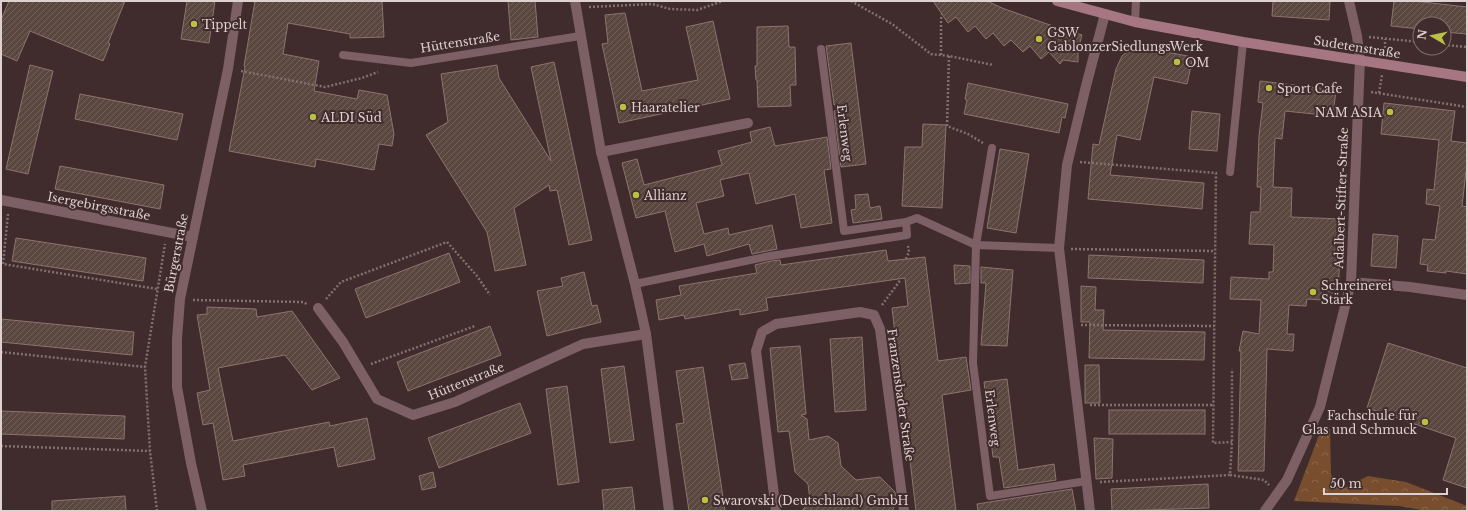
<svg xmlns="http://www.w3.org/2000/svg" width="1468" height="512" font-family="'Libre Baskerville',serif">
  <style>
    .forest { fill: url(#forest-crowns) }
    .building { fill: url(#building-hatch); stroke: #8b756e }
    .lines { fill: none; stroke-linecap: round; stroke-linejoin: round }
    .path { stroke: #81706f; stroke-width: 2.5; stroke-dasharray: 2 2; stroke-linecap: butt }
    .lane { stroke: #7d5f66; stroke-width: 8 }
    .street { stroke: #7d5f66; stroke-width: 10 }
    .secondary { stroke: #a67783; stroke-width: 10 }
    .poi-dot { fill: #bac045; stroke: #402c2c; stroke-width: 1.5 }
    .labels { text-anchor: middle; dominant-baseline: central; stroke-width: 4; stroke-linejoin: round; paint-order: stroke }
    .poi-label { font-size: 12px; fill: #ded1d0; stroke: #402c2c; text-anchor: start }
    .street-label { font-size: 12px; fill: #ded1d0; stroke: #402c2c }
  </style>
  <defs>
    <pattern id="forest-crowns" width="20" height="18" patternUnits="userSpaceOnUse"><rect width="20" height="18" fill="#784e2e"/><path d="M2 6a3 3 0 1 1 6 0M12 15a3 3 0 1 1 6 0" fill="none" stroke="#8b664b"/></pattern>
    <pattern id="building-hatch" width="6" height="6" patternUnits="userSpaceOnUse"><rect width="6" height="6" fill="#5a4740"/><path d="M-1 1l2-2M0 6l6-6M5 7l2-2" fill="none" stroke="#71605b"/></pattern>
  </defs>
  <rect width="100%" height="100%" fill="#402c2c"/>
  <polygon class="forest" points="1322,427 1330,429 1331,474 1342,489 1368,476 1406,482 1467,506 1467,511 1427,511 1399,506 1294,501"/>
  <g class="building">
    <polygon points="9,1 125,1 108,43 110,44 103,61 30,31 17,61 1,54 1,20"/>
    <polygon points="187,1 215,1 209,43 181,39"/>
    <polygon points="255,1 382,1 384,37 350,38 350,34 288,23 283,54 319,61 314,91 357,99 359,90 387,95 394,134 392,146 379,144 374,170 316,159 315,167 229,151 245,67 244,66"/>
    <polygon points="508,1 535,1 538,37 511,40"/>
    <polygon points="933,1 987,1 1002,8 1047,24 1082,35 1078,50 1078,62 1063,60 1060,64 1049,52 1041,59 1030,46 1023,52 1011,40 1004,46 993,33 986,39 975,26 968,32 956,17 948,23"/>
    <polygon points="1273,1 1330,1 1329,20 1272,16"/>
    <polygon points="1394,1 1414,1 1467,7 1467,34 1444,32 1444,24 1420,24 1420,29 1391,26"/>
    <polygon points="625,13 642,91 698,80 686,27 713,21 730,99 619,123 602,44 608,43 605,15"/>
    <polygon points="788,26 789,47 795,47 796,85 790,85 791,106 758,107 757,80 756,80 755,66 757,66 757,27"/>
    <polygon points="851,43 866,164 841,167 834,111 837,110 836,105 834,105 826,46"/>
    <polygon points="1144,48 1193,57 1187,84 1154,77 1140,140 1117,135 1110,175 1204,183 1202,209 1088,199 1093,144 1099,145 1116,69 1122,56 1130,49"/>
    <polygon points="554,62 592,240 569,245 557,190 550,191 549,185 514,208 526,265 495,271 487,232 426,135 448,122 441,74 497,65 499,78 551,161 531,67"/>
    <polygon points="30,65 53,71 28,174 6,169"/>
    <polygon points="1260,81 1336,90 1333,116 1285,111 1282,139 1275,138 1273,187 1292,188 1291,217 1341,219 1338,301 1307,299 1306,306 1289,305 1287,334 1294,334 1293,351 1267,349 1264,471 1238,471 1241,351 1239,351 1243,331 1259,334 1261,300 1230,299 1231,277 1269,279 1269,272 1273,272 1274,245 1249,244 1251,212 1260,212 1261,187 1257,187 1259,136 1263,103 1258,102"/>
    <polygon points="968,83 1068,104 1065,118 1062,117 1059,133 964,114 967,100 965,99"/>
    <polygon points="80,94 183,114 177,140 75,119"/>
    <polygon points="1384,103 1455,111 1451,141 1467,143 1467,163 1462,206 1467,207 1467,274 1446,271 1446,273 1427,271 1428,265 1420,264 1423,239 1435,240 1440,206 1426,204 1427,189 1434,190 1439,140 1381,134"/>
    <polygon points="1192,111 1220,114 1217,151 1189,149"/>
    <polygon points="923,124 946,125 942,208 902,206 905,147 922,147"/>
    <polygon points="770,127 775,146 827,137 831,169 824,170 832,223 801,228 795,194 756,204 749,173 720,180 724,196 696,203 704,234 728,228 729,235 772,225 777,249 752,254 749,244 707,256 704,244 675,252 665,211 636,218 622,163 637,159 644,185 722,165 718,151 752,142 750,132"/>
    <polygon points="1000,149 1029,154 1016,233 987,228"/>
    <polygon points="60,166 164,185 160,209 55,189"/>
    <polygon points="868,194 870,208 880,206 882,219 853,223 851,210 856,209 855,195"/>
    <polygon points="1373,234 1398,236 1396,268 1371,266"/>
    <polygon points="16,238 146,258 143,281 12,261"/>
    <polygon points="886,250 888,261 925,257 938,361 966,357 971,390 942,395 956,511 916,511 892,308 908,306 905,278 766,298 768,310 740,315 740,309 685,319 684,315 659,320 656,300 681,295 679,286 757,273 755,265 771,261 780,260 781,265"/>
    <polygon points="449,253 460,282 366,318 355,289"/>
    <polygon points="1089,255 1204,260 1203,283 1088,278"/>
    <polygon points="954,265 970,266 970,283 955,284"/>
    <polygon points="981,267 1013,270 1007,346 981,345 986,283 981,283"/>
    <polygon points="584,272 592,306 597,305 601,322 547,336 537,291 563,286 561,278"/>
    <polygon points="1081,286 1096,287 1095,310 1104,310 1103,330 1205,332 1204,360 1089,358 1090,322 1081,322"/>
    <polygon points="207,307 256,309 257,317 292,311 340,378 312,390 285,355 218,368 233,441 329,422 330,426 367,418 375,459 338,467 334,447 243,465 245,476 223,480 213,423 203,425 197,393 210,390 197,315 207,314"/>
    <polygon points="1,319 134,332 132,355 1,342"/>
    <polygon points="490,326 501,355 408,391 397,362"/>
    <polygon points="862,337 866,410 835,412 830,339"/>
    <polygon points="1388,343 1467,368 1467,488 1443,480 1456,438 1367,408"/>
    <polygon points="800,346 806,414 801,415 807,419 809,440 828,436 838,443 841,466 856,480 880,477 895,492 896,504 892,511 802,511 810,500 808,484 795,472 789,431 778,432 770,348"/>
    <polygon points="745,363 748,378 732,380 729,365"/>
    <polygon points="1085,365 1099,365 1100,403 1085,403"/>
    <polygon points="624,366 634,440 610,443 601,369"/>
    <polygon points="703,367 721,484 725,511 689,511 676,424 684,423 676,371"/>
    <polygon points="1007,379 1018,470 1054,464 1056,480 1004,488 999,457 993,457 984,382"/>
    <polygon points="567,386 579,482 558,485 546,389"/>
    <polygon points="520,403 531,433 439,468 428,438"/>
    <rect x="1109" y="410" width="96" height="24"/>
    <polygon points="1,411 125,416 124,439 1,434"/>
    <polygon points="1094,438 1113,439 1112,478 1096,479"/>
    <polygon points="433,472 436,487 422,490 419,476"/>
    <polygon points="1208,484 1209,508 1112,511 1111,489"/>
    <polygon points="632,487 635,511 604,511 602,490"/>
    <polygon points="1072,489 1076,511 978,511 977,504"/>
    <polygon points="125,496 126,511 52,511 52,501"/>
  </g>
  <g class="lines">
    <g class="path">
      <polyline points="851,1 892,24 931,54 949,56 993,65"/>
      <polyline points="589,7 652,4 670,9 697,10 723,1"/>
      <polyline points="1369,37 1420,42"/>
      <polyline points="1444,45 1467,47"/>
      <polyline points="1385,52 1385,39"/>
      <polyline points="941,55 941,19 942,14"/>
      <polyline points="949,56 947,126 968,134 983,143"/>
      <polyline points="241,71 325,87 362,78 378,72"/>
      <polyline points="1371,92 1467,107"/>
      <polyline points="1379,93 1382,75"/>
      <polyline points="1080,162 1216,173 1213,443 1232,442"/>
      <polyline points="8,214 3,264 157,289"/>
      <polyline points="1071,249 1215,251"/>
      <polyline points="906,259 909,252 908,246"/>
      <polyline points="326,299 341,282 447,242 477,276 490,295"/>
      <polyline points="193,300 303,302 307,304"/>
      <polyline points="882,305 899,282 899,279"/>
      <polyline points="1081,325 1214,326"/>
      <polyline points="1,352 145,367"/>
      <polyline points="371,364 475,326"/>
      <polyline points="1090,405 1213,405"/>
      <polyline points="1,446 150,451"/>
      <polyline points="1230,475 1264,480 1269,485"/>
      <polyline points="1100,482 1230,475 1232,442 1232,369"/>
      <polyline points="157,511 150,451 145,367 165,244"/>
    </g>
    <g class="lane">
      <polyline points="1135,22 1136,1"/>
      <polyline points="821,49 844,231 906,222"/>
      <polyline points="343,55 411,63 580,36"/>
      <polyline points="992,148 976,245 973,363 990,496 1087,481"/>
      <polyline points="1230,172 1243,42"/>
      <polyline points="635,284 770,256 907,235 906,222 917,218 976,245 1059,248"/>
    </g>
    <g class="street">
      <polyline points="575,1 601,152 635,284 646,334 669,511"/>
      <polyline points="601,152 748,123"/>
      <polyline points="1,200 193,237"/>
      <polyline points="1351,282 1410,287 1467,295"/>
      <polyline points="318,308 343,342 377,399 413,415 455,402 583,344 646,334"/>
      <polyline points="202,511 191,463 177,387 177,339 180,299 228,69 238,1"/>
      <polyline points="776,511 756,351 762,332 776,324 860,312 874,315 880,329 904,511"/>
      <polyline points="1090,511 1059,248 1067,165 1086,86 1105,14"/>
      <polyline points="1265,511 1287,480 1320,407 1351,282 1360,60 1357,36 1349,1"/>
    </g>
    <polyline class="secondary" points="1057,1 1135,22 1243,42 1467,77"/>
  </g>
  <g class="poi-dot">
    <circle cx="194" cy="24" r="4"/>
    <circle cx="1039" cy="39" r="4"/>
    <circle cx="1177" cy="62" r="4"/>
    <circle cx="1269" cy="88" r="4"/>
    <circle cx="623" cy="107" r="4"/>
    <circle cx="1390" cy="112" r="4"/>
    <circle cx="313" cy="117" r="4"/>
    <circle cx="636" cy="195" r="4"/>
    <circle cx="1313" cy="292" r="4"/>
    <circle cx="1425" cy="422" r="4"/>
    <circle cx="705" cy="500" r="4"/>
  </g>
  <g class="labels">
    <g class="poi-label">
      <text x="202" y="24">Tippelt</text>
      <text x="1047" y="32">GSW<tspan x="1047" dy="14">GablonzerSiedlungsWerk</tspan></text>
      <text x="1185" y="62">OM</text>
      <text x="1277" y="88">Sport Cafe</text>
      <text x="631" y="107">Haaratelier</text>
      <text x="1382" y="112" text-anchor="end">NAM ASIA</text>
      <text x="321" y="117">ALDI Süd</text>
      <text x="644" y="195">Allianz</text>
      <text x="1321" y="285">Schreinerei<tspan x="1321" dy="14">Stärk</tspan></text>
      <text x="1417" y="415" text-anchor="end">Fachschule für<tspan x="1417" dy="14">Glas und Schmuck</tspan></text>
      <text x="713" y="500">Swarovski (Deutschland) GmbH</text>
    </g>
    <g class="street-label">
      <text transform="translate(460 42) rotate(-9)">Hüttenstraße</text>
      <text transform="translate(1357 47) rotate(9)">Sudetenstraße</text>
      <text transform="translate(845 133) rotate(83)">Erlenweg</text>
      <text transform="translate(1341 198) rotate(-88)">Adalbert-Stifter-Straße</text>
      <text transform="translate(99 206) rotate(11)">Isergebirgsstraße</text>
      <text transform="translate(176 253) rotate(-79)">Bürgerstraße</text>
      <text transform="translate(466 381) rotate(-22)">Hüttenstraße</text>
      <text transform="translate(901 395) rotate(82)">Franzensbader Straße</text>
      <text transform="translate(993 418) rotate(83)">Erlenweg</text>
    </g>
  </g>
  <rect width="1468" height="512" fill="none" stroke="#ded1d0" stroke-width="4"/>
  <g transform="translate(1432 36) rotate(279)"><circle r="19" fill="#402c2c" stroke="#7f6e6e"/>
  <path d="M0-3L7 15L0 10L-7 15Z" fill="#bac045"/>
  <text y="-6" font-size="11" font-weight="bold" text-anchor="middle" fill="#ded1d0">N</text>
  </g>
  <path d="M1324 488v6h123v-6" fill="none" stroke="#ded1d0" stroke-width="2"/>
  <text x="1330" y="488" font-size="12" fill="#ded1d0" stroke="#402c2c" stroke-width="3" paint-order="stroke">50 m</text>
</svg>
